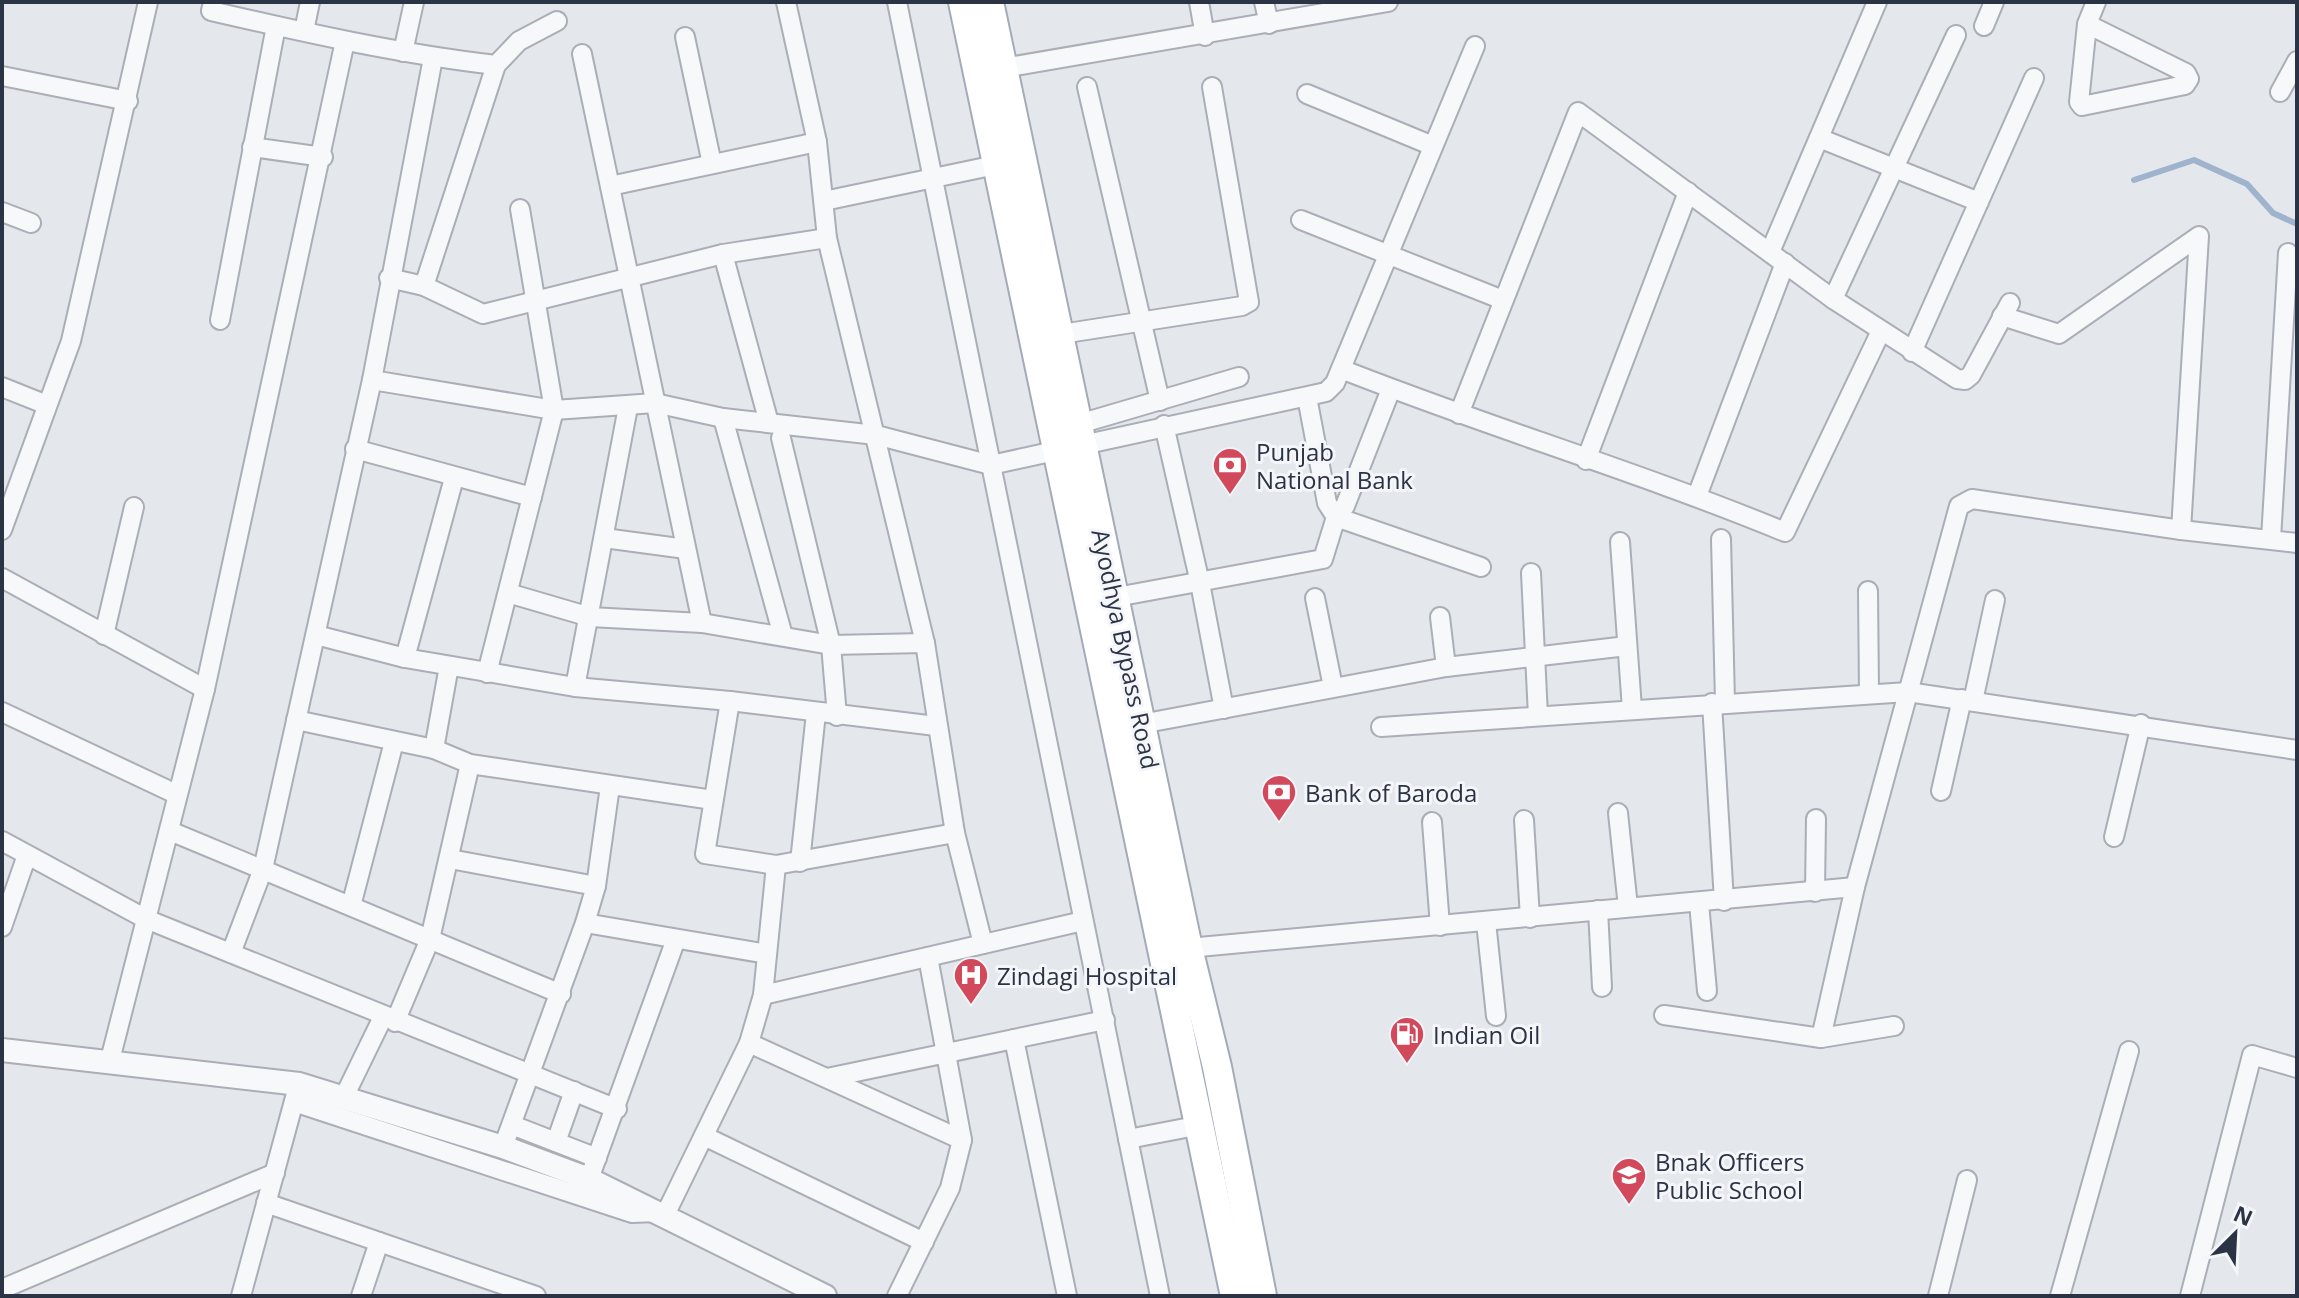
<svg xmlns="http://www.w3.org/2000/svg" width="2299" height="1298" font-family="'Open Sans',sans-serif">
  <style>
    .lines { fill: none; stroke-linecap: round; stroke-linejoin: round }
    .stream { stroke: #9fb4cc; stroke-width: 6 }
    .minor-casing { stroke: #a9aeb7; stroke-width: 22 }
    .tertiary-casing { stroke: #a9aeb7; stroke-width: 26 }
    .primary-casing { stroke: #a3abb8; stroke-width: 32 }
    .minor { stroke: #f7f8fa; stroke-width: 18 }
    .tertiary { stroke: #f7f8fa; stroke-width: 22 }
    .primary { stroke: #fff; stroke-width: 28 }
    .labels { text-anchor: middle; dominant-baseline: central; stroke-width: 6; stroke-linejoin: round; paint-order: stroke }
    .poi-label { font-size: 24px; fill: #2b3445; stroke: #f4f6f9; text-anchor: start }
    .street-label { font-size: 24px; fill: #2b3445; stroke: #f4f6f9 }
  </style>
  <rect width="100%" height="100%" fill="#e4e7ec"/>
  <g class="lines">
    <polyline class="stream" points="2134,180 2194,160 2247,184 2273,213 2297,224"/>
    <g class="minor-casing">
      <g id="minor">
        <path d="M213 2 211 11C306 33 400 54 496 65L519 41 557 21"/>
        <polyline points="786,2 817,142 827,238 925,643 955,833 983,944"/>
        <polyline points="897,2 1160,1296"/>
        <polyline points="1199,2 1205,36"/>
        <polyline points="1264,2 1269,24"/>
        <polyline points="2087,24 2186,73 2189,79 2185,85 2082,106 2079,102 2087,24 2096,2"/>
        <polyline points="1984,26 1994,2"/>
        <polyline points="304,31 310,2"/>
        <polyline points="685,37 712,164"/>
        <polyline points="403,52 414,2"/>
        <polyline points="582,54 702,623"/>
        <polyline points="1003,68 1388,2"/>
        <polyline points="2,76 128,101"/>
        <polyline points="1087,87 1160,401"/>
        <polyline points="2280,92 2297,61"/>
        <polyline points="1307,94 1433,146"/>
        <polyline points="1819,138 1979,202"/>
        <polyline points="252,147 323,157"/>
        <polyline points="610,186 817,142"/>
        <polyline points="824,201 1005,163"/>
        <polyline points="2,212 31,223"/>
        <polyline points="1301,220 1503,300"/>
        <polyline points="1770,252 1877,2"/>
        <polyline points="723,254 769,423"/>
        <polyline points="389,278 424,286 483,314 723,254 827,238"/>
        <polyline points="424,286 496,65"/>
        <polyline points="1833,299 1956,35"/>
        <polyline points="2002,316 2059,334 2199,236 2181,530"/>
        <polyline points="220,320 276,26"/>
        <polyline points="1061,334 1242,306 1249,302 1212,87"/>
        <polyline points="1912,352 2034,78"/>
        <path d="M1341 369C1488 427 1639 472 1785 532L1881 331"/>
        <polyline points="372,380 554,410 655,403 723,418 876,435 991,465 1326,392 1335,383 1475,46"/>
        <polyline points="2,387 47,405"/>
        <polyline points="1391,389 1345,506 1336,517 1481,567"/>
        <polyline points="1459,414 1578,112 1833,299 1957,379 1965,380 1971,375 2010,303"/>
        <polyline points="723,418 783,636"/>
        <polyline points="1079,424 1239,377"/>
        <polyline points="1164,425 1200,583 1224,709"/>
        <polyline points="781,438 831,645 837,716"/>
        <polyline points="355,449 532,497"/>
        <polyline points="1586,460 1688,192"/>
        <polyline points="1697,496 1785,263"/>
        <polyline points="2,530 71,341 148,2"/>
        <polyline points="604,538 686,549"/>
        <polyline points="1721,539 1725,702"/>
        <polyline points="2271,539 2288,253"/>
        <polyline points="1620,542 1632,709"/>
        <polyline points="1531,573 1538,716"/>
        <polyline points="2,578 205,689"/>
        <polyline points="1868,591 1869,692"/>
        <polyline points="508,593 590,617 702,623 831,645 925,643"/>
        <polyline points="1116,597 1323,559 1336,517 1327,503 1307,397"/>
        <polyline points="1315,598 1333,687"/>
        <polyline points="1440,617 1446,667"/>
        <polyline points="104,635 134,507"/>
        <polyline points="316,635 405,658 575,687 730,701 936,726"/>
        <polyline points="405,658 454,478"/>
        <polyline points="487,673 554,410 520,209"/>
        <polyline points="575,687 628,407"/>
        <polyline points="730,701 705,854 776,865 955,833"/>
        <polyline points="1973,701 1995,600"/>
        <polyline points="1712,703 1724,901"/>
        <polyline points="2,712 176,794"/>
        <polyline points="296,720 434,749 470,764 713,800"/>
        <polyline points="1141,724 1446,667 1627,646"/>
        <polyline points="1381,727 1908,692 2297,750"/>
        <polyline points="434,749 449,666"/>
        <polyline points="1941,791 1962,699"/>
        <polyline points="1618,813 1628,907"/>
        <polyline points="1524,820 1530,918"/>
        <polyline points="1432,822 1440,926"/>
        <polyline points="170,831 561,994"/>
        <polyline points="2114,837 2141,724"/>
        <polyline points="2,841 146,919 617,1109"/>
        <polyline points="450,859 596,886"/>
        <polyline points="800,862 816,713"/>
        <polyline points="1815,892 1816,819"/>
        <polyline points="1699,903 1707,991"/>
        <polyline points="351,906 394,742"/>
        <polyline points="1598,910 1602,987"/>
        <polyline points="1486,922 1496,1016"/>
        <polyline points="585,923 767,954"/>
        <polyline points="2,927 27,855"/>
        <polyline points="1188,948 1855,887"/>
        <polyline points="231,953 263,869 372,380 433,58"/>
        <polyline points="763,995 1083,921"/>
        <polyline points="1664,1015 1821,1038 1894,1026"/>
        <polyline points="395,1022 430,939 470,764"/>
        <polyline points="1821,1038 1855,887 1959,506 1972,499 2181,530 2297,543"/>
        <polyline points="1014,1039 1067,1296"/>
        <polyline points="749,1043 962,1140"/>
        <polyline points="110,1060 205,689 345,41"/>
        <polyline points="827,1078 1105,1020"/>
        <polyline points="343,1099 383,1017"/>
        <polyline points="294,1102 632,1213 657,1212"/>
        <polyline points="512,1125 597,1158"/>
        <polyline points="704,1136 924,1242"/>
        <polyline points="1128,1139 1201,1125"/>
        <polyline points="556,1142 574,1091"/>
        <polyline points="503,1147 585,923 596,886 610,786"/>
        <polyline points="589,1179 676,939"/>
        <polyline points="266,1203 536,1296"/>
        <polyline points="665,1215 749,1043 763,995 776,865"/>
        <polyline points="2,1289 275,1173"/>
        <polyline points="241,1296 297,1090"/>
        <polyline points="361,1296 379,1242"/>
        <polyline points="897,1296 950,1188 962,1140 928,957"/>
        <polyline points="1938,1296 1967,1180"/>
        <polyline points="2060,1296 2129,1051"/>
        <polyline points="2190,1296 2252,1055 2297,1068"/>
      </g>
    </g>
    <g class="tertiary-casing">
      <polyline id="tertiary" points="2,1050 299,1084 503,1147 589,1179 825,1296"/>
    </g>
    <g class="primary-casing">
      <g id="primary">
        <polyline points="963,2 1235,1296"/>
        <polyline points="989,2 1188,948 1217,1067 1262,1296"/>
      </g>
    </g>
    <use href="#minor" class="minor"/>
    <use href="#tertiary" class="tertiary"/>
    <use href="#primary" class="primary"/>
  </g>
  <defs>
    <g id="bank-pin" transform="scale(1.8)"><path d="M0 17L-7.5 6A9.5 9.5 0 1 1 7.5 6Z" fill="#d1495b" stroke="#f4f6f9"/><path d="M-6-4H6V4H-6ZM0-2.3a2.3 2.3 0 1 0 0 4.6a2.3 2.3 0 1 0 0-4.6Z" fill="#fff"/></g>
    <g id="hospital-pin" transform="scale(1.8)"><path d="M0 17L-7.5 6A9.5 9.5 0 1 1 7.5 6Z" fill="#d1495b" stroke="#f4f6f9"/><path d="M-5-5h3v3.5h4V-5h3V5h-3V1.5h-4V5h-3Z" fill="#fff"/></g>
    <g id="fuel-pin" transform="scale(1.8)"><path d="M0 17L-7.5 6A9.5 9.5 0 1 1 7.5 6Z" fill="#d1495b" stroke="#f4f6f9"/><path d="M-5.5-6h7V0h2V4h1.3V-2.5L3-4.5l.8-.8L6-3V5H2.5V1h-1V6h-7ZM-4.2-4.7v3.2H.2V-4.7Z" fill="#fff"/></g>
    <g id="school-pin" transform="scale(1.8)"><path d="M0 17L-7.5 6A9.5 9.5 0 1 1 7.5 6Z" fill="#d1495b" stroke="#f4f6f9"/><path d="M0-5L7-2L0 1L-7-2ZM-4 1L0 2.5L4 1V4Q0 6-4 4Z" fill="#fff"/></g>
  </defs>
  <g fill-rule="evenodd">
    <use href="#bank-pin" x="1230" y="465"/>
    <use href="#bank-pin" x="1279" y="792"/>
    <use href="#hospital-pin" x="971" y="975"/>
    <use href="#fuel-pin" x="1407" y="1034"/>
    <use href="#school-pin" x="1629" y="1175"/>
  </g>
  <g class="labels">
    <g class="poi-label">
      <text x="1256" y="451">Punjab<tspan x="1256" dy="28">National Bank</tspan></text>
      <text x="1305" y="792">Bank of Baroda</text>
      <text x="997" y="975">Zindagi Hospital</text>
      <text x="1433" y="1034">Indian Oil</text>
      <text x="1655" y="1161">Bnak Officers<tspan x="1655" dy="28">Public School</tspan></text>
    </g>
    <g class="street-label">
      <text transform="translate(1126 649) rotate(78)">Ayodhya Bypass Road</text>
    </g>
  </g>
  <rect width="2299" height="1298" fill="none" stroke="#2b3445" stroke-width="8"/>
  <g transform="translate(2235 1234) rotate(24)" stroke="#f4f6f9" stroke-width="6" paint-order="stroke">
  <path d="M0-6L14 30L0 20L-14 30Z" fill="#2b3445"/>
  <text y="-12" font-size="22" font-weight="bold" text-anchor="middle" fill="#2b3445">N</text>
  </g>
</svg>
